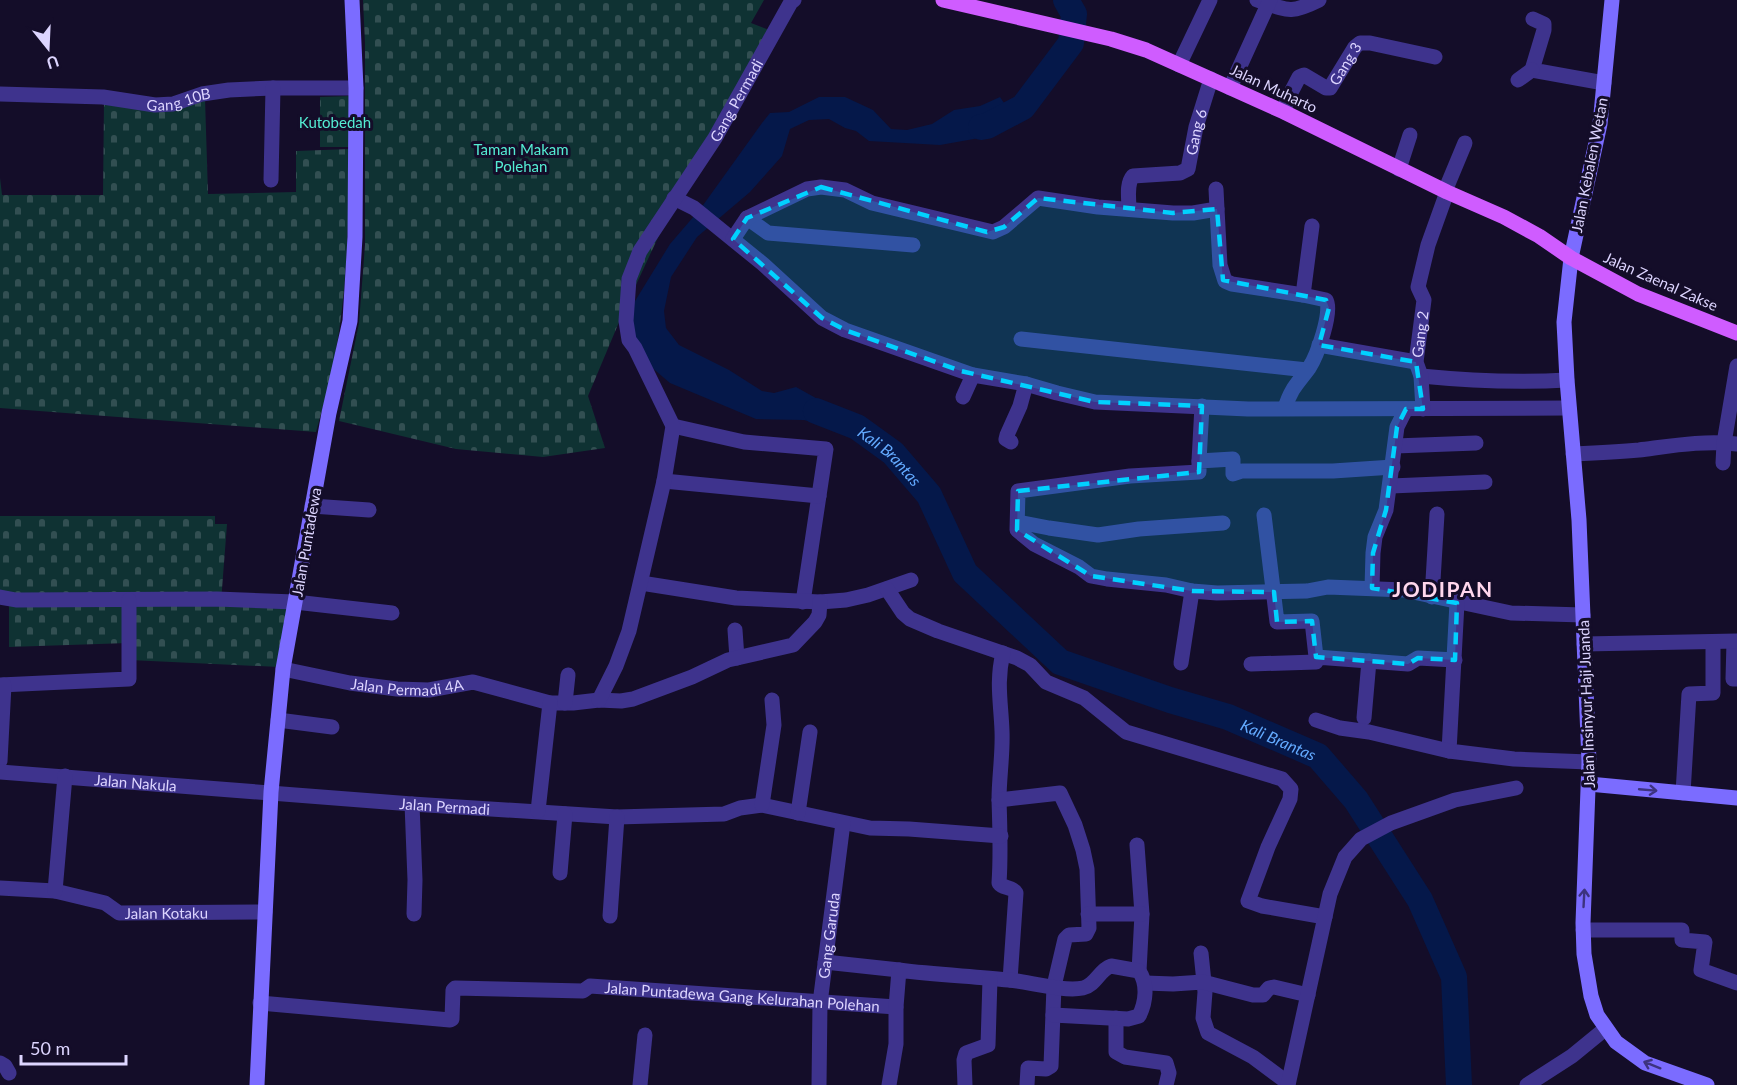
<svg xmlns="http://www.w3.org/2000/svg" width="1737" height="1085" font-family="Lato,sans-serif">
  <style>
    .cemetery { fill: url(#cemetery-stones) }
    .water { fill: #05184a }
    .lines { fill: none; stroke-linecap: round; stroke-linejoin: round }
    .river { stroke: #05184a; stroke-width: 26 }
    .street { stroke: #3e338d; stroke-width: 15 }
    .secondary { stroke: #7b6cff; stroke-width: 15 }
    .primary { stroke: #cf5cff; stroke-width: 15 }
    .oneway { stroke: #3d337f }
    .marked { fill: #01d1ff; fill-opacity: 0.2; stroke: #01d1ff; stroke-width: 4.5; stroke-dasharray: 12 8; stroke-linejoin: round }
    .labels { text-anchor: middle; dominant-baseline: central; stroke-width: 6; stroke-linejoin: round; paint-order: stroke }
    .street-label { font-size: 15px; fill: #ddd5ff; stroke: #140d29 }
    .park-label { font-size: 15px; fill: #54ecd2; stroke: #140d29 }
    .water-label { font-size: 16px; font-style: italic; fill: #63aaff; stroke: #140d29 }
    .district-label { font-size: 21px; font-weight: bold; letter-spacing: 1.5px; fill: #ffd7ed; stroke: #140d29 }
  </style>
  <defs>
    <pattern id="cemetery-stones" width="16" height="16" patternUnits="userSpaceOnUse" patternTransform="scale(1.5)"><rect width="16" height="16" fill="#0f3233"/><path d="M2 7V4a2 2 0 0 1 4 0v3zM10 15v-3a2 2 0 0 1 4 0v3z" fill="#324f52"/></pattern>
  </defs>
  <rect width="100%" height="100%" fill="#140d29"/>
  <g class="cemetery">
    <polygon points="363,0 764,0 751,23 777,33 687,175 622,315 588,396 605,448 543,457 456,449 339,421 359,323 365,245 365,43"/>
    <polygon points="350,96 351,147 320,147 320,97"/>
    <path d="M205 99 208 194 296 192V151L350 149C348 221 348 294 333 365 329 387 322 410 316 432L0 408V178L2 195H103L104 102Z"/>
    <polygon points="0,516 215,516 215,524 227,524 221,602 288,605 279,667 130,660 128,643 9,647 9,595 0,594"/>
  </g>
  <polygon class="water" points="819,97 845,97 873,110 891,129 907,130 932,124 954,110 980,106 1000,97 1018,124 1002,132 985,137 940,145 869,141 856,131 845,128 829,119 809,120 790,129 782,156 750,192 697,237 671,277 664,311 666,328 679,345 729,370 762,391 774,393 796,387 850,417 846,431 804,420 756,419 670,383 643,360 633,339 632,306 670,244 701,208 762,123 770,113 789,112"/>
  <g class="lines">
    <g class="river">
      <polyline points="981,127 987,126 1023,107 1071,43 1074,14 1066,0"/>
      <path id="s1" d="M816 411 857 427 893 453 929 495 965 573 1060 662 1170 700 1228 717 1318 756 1356 800 1420 900 1454 977 1459 1085"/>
    </g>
    <g class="street">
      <path d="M1257 0C1287 10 1289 15 1319 0"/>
      <polyline points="1533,19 1544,24 1544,30 1532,70 1604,83"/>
      <polyline points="1179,65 1210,0"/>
      <polyline points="1518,80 1532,70"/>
      <polyline points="1230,88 1270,0"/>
      <path id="s2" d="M0 94 103 97 155 105 173 104 202 94 229 90 273 88H356"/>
      <path id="s3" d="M1284 112 1287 100 1299 77 1304 75 1326 88H1330L1355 47 1360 43H1370L1435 57"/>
      <polyline points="1399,169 1410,135"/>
      <polyline points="271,180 273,88"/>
      <polyline points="1445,191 1465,143"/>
      <polyline points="674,198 694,208 763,264 822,318 845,330 973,375 1026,384 1057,393 1095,402 1248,409 1569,408"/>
      <path id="s4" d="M1129 209C1129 199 1126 184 1133 176L1180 173 1188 169 1196 127 1211 79"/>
      <polyline points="1217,209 1220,265 1225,281 1232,284 1303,295"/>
      <polyline points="747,218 768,233 913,245"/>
      <polyline points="733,239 747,218 807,189 821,187 845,190 872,203 993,232 1004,227 1038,198 1098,207 1173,213 1193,213 1217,209 1216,189"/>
      <polyline points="1021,339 1307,370"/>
      <polyline points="1319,345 1416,362"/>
      <path d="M1421 376C1472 381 1515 383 1567 380"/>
      <polyline points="963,397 973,375"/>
      <path d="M1285 408C1291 388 1298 383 1309 368 1317 356 1333 311 1326 300L1303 295 1312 226"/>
      <path id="s5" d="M1423 409 1421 376 1416 362 1424 300 1418 287 1428 245 1447 192"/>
      <polyline points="673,426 744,442 826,449 803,602"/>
      <polyline points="1011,442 1006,439 1007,435 1020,406 1026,384"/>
      <polyline points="1395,446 1476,443"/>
      <path d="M1573 454C1595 453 1617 452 1639 450 1671 446 1704 440 1737 444"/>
      <polyline points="1199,461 1202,406"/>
      <polyline points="1723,463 1724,443 1737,366"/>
      <polyline points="1393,467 1333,471 1242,471 1233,474 1233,459 1199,461 1199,472 1130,476 1018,491 1017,530 1034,544 1079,567 1091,576 1107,579 1166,585 1192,591 1217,593 1307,591 1328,587 1404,590 1511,613 1583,615"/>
      <polyline points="664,481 819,496"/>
      <polyline points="1391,486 1485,482"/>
      <polyline points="312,506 369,510"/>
      <polyline points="1264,515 1277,622 1312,621 1316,657"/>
      <polyline points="1018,522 1049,528 1098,535 1139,529 1223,523"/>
      <polyline points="641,583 736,598 820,602 846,600 868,595 911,580"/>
      <polyline points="1372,588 1373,553 1375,537 1386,510 1397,427 1406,409"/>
      <polyline points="887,589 903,613 910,619 938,631 1017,658 1030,665 1046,682 1084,698 1126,732 1282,779 1291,789 1290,799 1268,847 1248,901 1262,906 1325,917"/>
      <polyline points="0,597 16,600 217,599 295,602 392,613"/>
      <polyline points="1432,597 1437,514"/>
      <polyline points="1457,603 1449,751 1514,759 1589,762"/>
      <polyline points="735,630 737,658"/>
      <polyline points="1734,642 1733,679 1737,679"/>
      <polyline points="1584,644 1737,641"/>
      <path d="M1003 653C996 682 1001 703 1002 731 1003 754 999 777 999 800 1000 828 1001 855 999 883 1003 889 1012 886 1016 893L1010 980"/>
      <polyline points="1181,663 1192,591"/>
      <polyline points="1251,664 1316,662 1316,657 1408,664 1418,658 1455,660"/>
      <path id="s6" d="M283 669 350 683 397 689 429 690 473 682 550 703H573L599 700 621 701 633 699 692 677 728 660 793 645 815 622 819 615 820 602"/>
      <polyline points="0,685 129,679 129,600"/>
      <path id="s7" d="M599 700 616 666 629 631 664 481 673 426 635 348 629 340 626 321 629 279 640 251 715 138 791 2 794 0"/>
      <polyline points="565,703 568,675"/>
      <polyline points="1364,718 1369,661"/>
      <polyline points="278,720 332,727"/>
      <polyline points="1316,720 1340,728 1369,732 1449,751"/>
      <polyline points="0,761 4,685"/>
      <path id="s8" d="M0 772 412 804 617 817 724 814 740 808 762 805 870 828 909 829 1001 836"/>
      <polyline points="1683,793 1689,694 1713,693 1713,642"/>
      <polyline points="999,800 1060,793 1075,825 1083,850 1087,869 1089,928 1086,934 1069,935 1065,939 1054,986 1051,1066 1046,1069 1028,1068 1027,1085"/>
      <polyline points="412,804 415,880 414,914"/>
      <polyline points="762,805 774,725 772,700"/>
      <polyline points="538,811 550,703"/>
      <polyline points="798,813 810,732"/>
      <polyline points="1137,845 1142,914 1139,971"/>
      <polyline points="560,873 565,814"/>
      <path id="s9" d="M0 888 55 891 105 903 119 913 265 912"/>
      <polyline points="55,891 65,776"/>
      <polyline points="1088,914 1142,914"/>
      <polyline points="610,916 617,817"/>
      <polyline points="1583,930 1682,930 1682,940 1705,942 1701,970 1737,983"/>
      <polyline points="1201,953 1205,992 1203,1018 1208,1033 1253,1057 1288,1083"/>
      <polyline points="825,962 899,970"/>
      <polyline points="1145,983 1173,984 1203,982 1253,995 1263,995 1269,988 1274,987 1308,995"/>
      <path id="s10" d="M260 1003 450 1020 452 1019 453 990 455 988 583 991 590 986 896 1007"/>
      <polyline points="1116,1018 1116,1052 1125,1057 1166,1063 1169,1073 1166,1085"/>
      <polyline points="0,1063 5,1066 9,1073"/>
      <polyline points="640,1085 645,1035"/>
      <path id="s11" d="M819 1085 820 1003 843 823"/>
      <path d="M889 1085 896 1044V1007L899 970C936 975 973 976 1009 980 1029 982 1064 992 1083 988 1096 985 1099 970 1111 966L1139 971C1148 984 1146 1002 1139 1016L1128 1019 1053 1015"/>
      <polyline points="965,1085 964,1060 966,1053 988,1045 990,979"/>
      <polyline points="1288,1085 1330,894 1345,857 1361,839 1391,823 1455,800 1516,788"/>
      <polyline points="1527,1085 1572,1056 1605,1029"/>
    </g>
    <g class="secondary">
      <polyline points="1612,0 1600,124 1571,258 1564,322 1567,380 1579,520 1589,762 1583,923 1584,954 1591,996 1597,1015 1616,1042 1645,1063 1707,1085"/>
      <polyline points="1589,784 1737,798"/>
      <polyline points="257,1085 271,792 283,669 329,413 350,321 355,237 356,88 352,0"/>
    </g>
    <polyline class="primary" points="943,0 1111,39 1146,50 1284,112 1447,192 1504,217 1539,236 1571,258 1638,294 1737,333"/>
  </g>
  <defs><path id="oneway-shaft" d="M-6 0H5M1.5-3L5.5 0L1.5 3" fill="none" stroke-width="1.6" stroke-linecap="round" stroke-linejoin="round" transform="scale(1.5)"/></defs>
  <g class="oneway">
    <use href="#oneway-shaft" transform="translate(1648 790) rotate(5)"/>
    <use href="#oneway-shaft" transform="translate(1584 898) rotate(-87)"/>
    <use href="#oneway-shaft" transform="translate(1652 1065) rotate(-158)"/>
  </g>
  <path class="marked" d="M821 187 987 232 1004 227 1038 198 1173 213 1217 209 1223 280 1326 300 1329 308 1319 345 1416 362 1423 409H1406L1397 427 1386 510 1373 553 1372 588 1457 603 1455 660 1418 658 1408 664 1316 657 1312 621 1277 622 1274 592 1192 591 1091 576 1017 530 1018 491 1199 472 1202 406 1095 402 961 371 845 330 822 318 733 239 747 218Z"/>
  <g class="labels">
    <g class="street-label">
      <text stroke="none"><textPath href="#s3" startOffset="102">Gang 3</textPath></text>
      <text transform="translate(1274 88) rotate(25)">Jalan Muharto</text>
      <text stroke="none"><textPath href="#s2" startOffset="180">Gang 10B</textPath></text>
      <text stroke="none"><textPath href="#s7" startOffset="652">Gang Permadi</textPath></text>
      <text stroke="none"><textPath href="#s4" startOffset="128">Gang 6</textPath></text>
      <text transform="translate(1589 165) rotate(-79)">Jalan Kebalen Wetan</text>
      <text transform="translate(1661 281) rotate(24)">Jalan Zaenal Zakse</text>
      <text stroke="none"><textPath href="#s5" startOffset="76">Gang 2</textPath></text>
      <text transform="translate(306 542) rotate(-80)">Jalan Puntadewa</text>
      <text stroke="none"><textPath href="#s6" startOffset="126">Jalan Permadi 4A</textPath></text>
      <text transform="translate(1586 704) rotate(-92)">Jalan Insinyur Haji Juanda</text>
      <text stroke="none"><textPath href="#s8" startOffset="136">Jalan Nakula</textPath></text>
      <text stroke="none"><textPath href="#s8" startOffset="446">Jalan Permadi</textPath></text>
      <text stroke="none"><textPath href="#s9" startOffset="171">Jalan Kotaku</textPath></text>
      <text stroke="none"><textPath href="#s11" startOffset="150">Gang Garuda</textPath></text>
      <text stroke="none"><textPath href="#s10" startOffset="514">Jalan Puntadewa Gang Kelurahan Polehan</textPath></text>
    </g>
    <g class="park-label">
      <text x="335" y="122">Kutobedah</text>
      <text x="521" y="149">Taman Makam<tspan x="521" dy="17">Polehan</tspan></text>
    </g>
    <g class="water-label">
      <text stroke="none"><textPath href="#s1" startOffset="88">Kali Brantas</textPath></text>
      <text stroke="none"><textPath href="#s1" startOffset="592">Kali Brantas</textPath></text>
    </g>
    <g class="district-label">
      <text x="1443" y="588">JODIPAN</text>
    </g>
  </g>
  <g transform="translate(48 48) rotate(162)" stroke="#140d29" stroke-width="4.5" paint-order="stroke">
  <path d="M0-4.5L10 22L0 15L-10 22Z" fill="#ddd5ff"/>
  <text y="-9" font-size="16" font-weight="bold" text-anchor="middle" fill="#ddd5ff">U</text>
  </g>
  <path d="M21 1055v9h105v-9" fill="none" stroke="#ddd5ff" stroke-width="3"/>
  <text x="30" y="1055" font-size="18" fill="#ddd5ff" stroke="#140d29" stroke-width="4.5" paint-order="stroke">50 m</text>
</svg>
